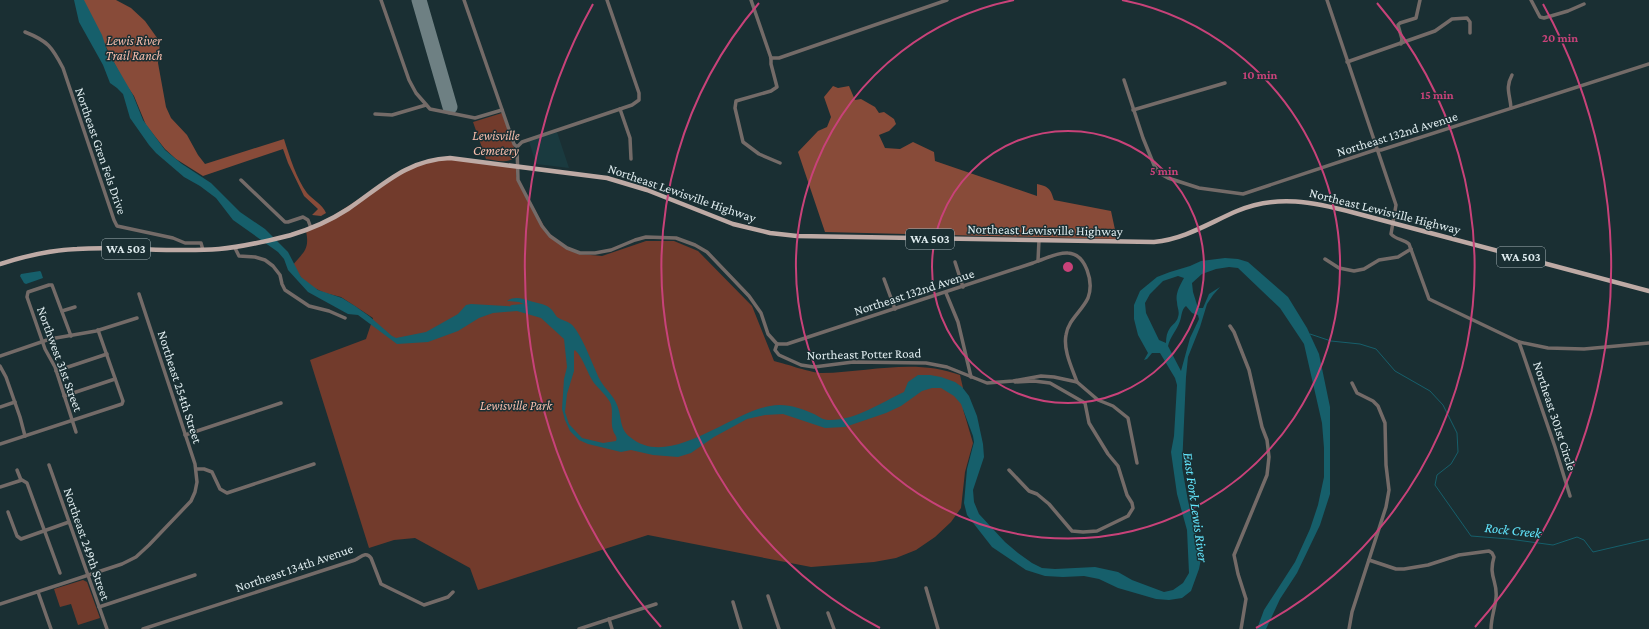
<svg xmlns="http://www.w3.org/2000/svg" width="1649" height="629" font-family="'Crimson Pro',serif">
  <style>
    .built { fill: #1a3a3f }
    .green { fill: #723b2c }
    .forest { fill: #884b39 }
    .water { fill: #165f6b; fill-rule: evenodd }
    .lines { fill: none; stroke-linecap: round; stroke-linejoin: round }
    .stream { stroke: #165f6b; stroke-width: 1 }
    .river { stroke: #165f6b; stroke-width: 4 }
    .runway { stroke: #6e8083; stroke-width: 15 }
    .minor { stroke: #746b68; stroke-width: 3.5 }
    .major { stroke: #beaaa5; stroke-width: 4.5 }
    .ring { fill: none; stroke: #c84279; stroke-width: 2 }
    .labels { text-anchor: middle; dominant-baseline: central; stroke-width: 3; stroke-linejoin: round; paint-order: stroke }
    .shield { fill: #1a2f33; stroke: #a4b3b7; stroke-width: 1 }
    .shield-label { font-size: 12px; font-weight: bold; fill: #dfecef }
    .park-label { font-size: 13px; font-style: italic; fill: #f7bdac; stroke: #1a2f33 }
    .street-label { font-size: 13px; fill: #dfecef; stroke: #1a2f33 }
    .water-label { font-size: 14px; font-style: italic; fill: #62e5fc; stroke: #1a2f33 }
    .centre { fill: #c84279; stroke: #1a2f33; stroke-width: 2 }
    .ring-label { font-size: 12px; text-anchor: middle; font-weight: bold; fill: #c84279; stroke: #1a2f33; stroke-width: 3; stroke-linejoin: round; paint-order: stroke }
  </style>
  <rect width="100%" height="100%" fill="#1a2f33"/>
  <polygon class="built" points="557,132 569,168 536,164 529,141"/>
  <g class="green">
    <path d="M502 113 515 150 514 158C507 164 494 160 486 159L473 122Z"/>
    <path d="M447 158 516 166V176L550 237 579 254 602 256 646 241H674L698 251 752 306 774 361C787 364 811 373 822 373 869 372 915 358 960 375L963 388V409L973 443 965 472 961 508 951 522 935 537 916 550 896 558 874 562 811 567 648 535 478 590 470 568 415 538 394 540 369 548 310 360 366 339 373 318 341 297 325 293 312 287 302 279 293 265C303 252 310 250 306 231L322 223 405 169Z"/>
    <polygon points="83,580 87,582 100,618 78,625 71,604 60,607 54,589"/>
  </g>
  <g class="forest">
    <path d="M82 0H116L131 8 145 21 160 42 158 63 166 107 171 118 187 135 198 155 205 164 284 139C289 155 297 180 307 193 313 200 322 204 326 213L321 216 312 215 318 209 304 196 288 163 283 149 203 176 176 159 165 149 146 125 134 96 124 82Z"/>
    <path d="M833 86 838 88 849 86 855 100 861 99 875 107 879 113 884 112 894 119 896 124 889 131 879 135 885 148 900 149 913 142 934 152 935 161 1037 196V184C1049 187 1050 188 1054 200L1111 211 1117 239 825 232 798 152 818 131 827 127 831 117 824 97Z"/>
  </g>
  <g class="water">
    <path d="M74 0H84L102 35 107 50 133 95 143 120 165 150 182 164 211 183 240 212 265 229 288 252 301 277 318 290 342 298 355 306 369 316 392 336 396 338 426 332 458 314 466 305 471 304 522 307 529 306 519 302 507 301C513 296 523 298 530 301 537 303 547 304 552 310 554 312 555 315 557 317 561 320 567 321 571 324 581 332 593 366 600 380 605 389 614 396 617 405 622 416 619 429 630 437 669 470 729 413 770 406 786 403 800 408 814 414 818 416 823 420 828 420 855 421 880 403 904 392L908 382 918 375H930L941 377 955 382 962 387 969 396 977 416 983 444 984 457 973 490 974 502 979 514 1005 542 1018 553 1032 563 1042 568 1055 569 1095 567 1118 572 1132 580 1164 592 1173 590 1183 583 1189 573 1187 530 1177 494 1171 452 1174 436 1177 385 1175 378 1160 353H1152L1147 359 1144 360 1148 353 1138 335 1134 319V305L1140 291 1157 277 1170 272 1190 266 1201 261 1225 258 1238 259 1248 262 1288 297 1307 328 1319 354 1330 407V494L1320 525 1297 573 1280 599 1266 629H1257L1264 610 1295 562 1310 529 1318 505 1324 477V448L1322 423 1304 344 1280 308 1238 268 1229 267 1216 269 1202 274 1192 283 1193 292 1198 308H1203L1209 294 1220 287 1213 295 1207 304 1200 327 1188 357 1186 377 1182 467 1188 501 1194 524 1201 559 1199 569 1191 591 1182 598 1169 600 1156 599 1118 588 1099 579 1084 576 1063 577 1045 576 1026 570 992 547 967 515 964 503 967 469 974 442 973 436 961 404 954 396 941 388H932L922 391 901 406 886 413 845 427 825 428 783 414 765 415 747 419 714 437 691 453 678 457 653 455 631 450 621 452 588 444 579 440 570 431 565 420 562 409 564 379 567 367 564 339 541 318 517 311 493 313 479 318 458 331 428 342 397 344 358 315 348 314 308 292 288 270 284 259 278 252 233 220 216 198 200 186 184 177 156 153 149 145 130 118 123 94 117 88 110 83 103 65 79 22ZM1178 276 1184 278C1180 285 1175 294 1177 302 1177 308 1180 311 1178 317 1177 322 1173 324 1170 328 1167 332 1166 337 1166 343L1159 340 1146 313 1145 303 1150 294 1163 281ZM1186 306 1192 313 1198 315 1199 319 1190 338 1181 371 1168 346C1170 337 1177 330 1180 321 1182 316 1181 310 1186 306ZM575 350C584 359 587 373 594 383 599 389 606 395 610 402 614 410 610 422 613 430 614 435 618 436 616 441L603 443 582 438 569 424 565 412 567 394 574 371V351Z"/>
    <polygon points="40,271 41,272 43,278 26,284 24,283 20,276 21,274"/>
  </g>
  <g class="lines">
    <polyline class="stream" points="1310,334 1331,341 1360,344 1376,349 1395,371 1430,391 1443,405 1457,433 1458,452 1451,464 1437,475 1435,485 1471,536 1509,539 1553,545 1577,537 1584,540 1593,552 1649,539"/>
    <polyline class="river" points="512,307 523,306 529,308"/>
    <polyline class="runway" points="419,0 450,107"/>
    <g class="minor">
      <polyline points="381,0 409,80 416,93 430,109 475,118 502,110"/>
      <polyline points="464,0 514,144 517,147 518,180 542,226 550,236 567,248 580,253 595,253 611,250 635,240 646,237 676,238 695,245 707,252 749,296 761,313 768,334 777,344"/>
      <polyline points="751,0 771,58"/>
      <path d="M1327 0 1396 205 1391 234C1396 240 1404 239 1409 244L1429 299 1519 342 1548 348 1584 349 1649 343"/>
      <polyline points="1531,0 1540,17 1544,18 1568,11 1584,4"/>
      <path d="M25 32C48 41 52 47 63 68L114 220 117 226 173 238 185 243H201L203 250"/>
      <polyline points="1401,44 1402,39 1398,25 1400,23 1416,18 1420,0"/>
      <polyline points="771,58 779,58 947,0"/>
      <polyline points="771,58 771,64 777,87 771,91 736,101 735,108 743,142 759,154 780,163"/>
      <polyline points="1347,62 1435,31 1452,19 1467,18 1470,22 1470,33"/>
      <polyline points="1124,80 1143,138 1154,165 1159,173 1168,178 1199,188 1243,194 1375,150 1381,150 1649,64"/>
      <path d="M1511 108C1510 94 1505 88 1512 75"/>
      <polyline points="620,109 630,138 631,159"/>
      <polyline points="1133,110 1225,83"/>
      <polyline points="375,114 392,115 426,105"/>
      <polyline points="517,147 522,142 632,105 639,100 639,93 607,0"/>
      <polyline points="241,180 285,222 288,222 303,217 308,220 311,228"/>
      <polyline points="235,248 239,256 255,257 265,260 273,266 280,275 282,284 285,290 309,306 329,311 345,318"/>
      <polyline points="1325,259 1339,268 1354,271 1364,269 1379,260 1398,257 1411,249"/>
      <path d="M1038 261C1047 258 1058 252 1068 253 1086 254 1094 282 1088 298 1082 311 1068 320 1066 335 1063 350 1072 368 1077 382"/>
      <polyline points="955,262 963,287"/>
      <polyline points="884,279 895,309"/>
      <polyline points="946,293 958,322 971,377"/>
      <polyline points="62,311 75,307"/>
      <polyline points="1230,326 1234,332 1249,370 1262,427 1267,440 1269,457 1267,475 1234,555 1238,574 1246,599 1241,629"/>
      <polyline points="71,336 52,285 49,285 28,292 27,297 45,349 55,367 76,432"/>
      <polyline points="1519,342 1555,447 1570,496"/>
      <polyline points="777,344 775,350 779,355 801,365 814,367 853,362 926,363 947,367 987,383 1013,381 1041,376 1054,377 1077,382 1098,400 1113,406 1128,418 1137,463"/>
      <polyline points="777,344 787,344 1033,263 1038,261 1039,240"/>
      <polyline points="0,356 50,339 96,331 137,318"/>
      <polyline points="0,366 6,377 20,417 25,436"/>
      <polyline points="56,371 107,354"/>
      <polyline points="64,396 115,379"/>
      <polyline points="0,407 15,402"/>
      <polyline points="185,435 281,403"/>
      <polyline points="0,444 122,404 123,401 98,330"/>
      <polyline points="49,465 107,629"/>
      <polyline points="196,469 204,469 212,472 220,489 227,493 314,464"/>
      <polyline points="17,470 21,480"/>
      <polyline points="1009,470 1029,491 1037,494 1049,504 1072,531 1083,532 1097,531 1128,516 1133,508 1132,503 1127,495 1118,466 1108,454 1089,423 1085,403 1050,383 1034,381 1015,382"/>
      <polyline points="0,487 22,480 27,483 60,573"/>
      <polyline points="8,512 17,536 21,539 69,522"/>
      <path d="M1369 560 1396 569H1404L1428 565 1459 555 1489 551 1492 553 1494 557C1488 577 1498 581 1496 598 1495 608 1491 618 1491 629"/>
      <polyline points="926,588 938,629"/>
      <polyline points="38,592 51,629"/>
      <polyline points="768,596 779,629"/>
      <polyline points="733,602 741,629"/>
      <polyline points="0,604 122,564 136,557 149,545 191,501 195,492 197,482 195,464 139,294"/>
      <polyline points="99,607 195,575"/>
      <polyline points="828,613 834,629"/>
      <polyline points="609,619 612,629"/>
      <path d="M143 629 355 560C361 557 366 551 371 558L381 584 424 605 448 597 453 592"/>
      <polyline points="579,629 656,604"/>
      <polyline points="1349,629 1352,612 1386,507 1389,490 1386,465 1385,423 1378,406 1373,401 1357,393 1352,383"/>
    </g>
    <path class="major" d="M0 264C25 256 50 250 77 249 124 246 172 253 219 249 244 247 267 241 291 235 311 229 331 220 348 209 382 186 406 160 450 158L607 178 647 190 733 224 770 233 797 236 1154 242C1185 239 1209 223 1237 211 1277 194 1314 202 1355 213L1649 291"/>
  </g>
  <g class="ring">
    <circle cx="1068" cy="267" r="136"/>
    <path d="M1122 0A272 272 0 1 1 1014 0"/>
    <path d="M880 628A407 407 0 0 1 759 3M1377 3A407 407 0 0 1 1256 628"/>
    <path d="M661 627A543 543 0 0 1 593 4M1543 4A543 543 0 0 1 1475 627"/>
  </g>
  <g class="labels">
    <g class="shield">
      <rect x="906" y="229" width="48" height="20" rx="3"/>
      <rect x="102" y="239" width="48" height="20" rx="3"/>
      <rect x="1497" y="247" width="48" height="20" rx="3"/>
    </g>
    <g class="shield-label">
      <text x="930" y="239">WA 503</text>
      <text x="126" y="249">WA 503</text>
      <text x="1521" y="257">WA 503</text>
    </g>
    <g class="park-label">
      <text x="134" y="40">Lewis River<tspan x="134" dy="15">Trail Ranch</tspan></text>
      <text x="496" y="135">Lewisville<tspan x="496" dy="15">Cemetery</tspan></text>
      <text x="516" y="405">Lewisville Park</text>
    </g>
    <g class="street-label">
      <text transform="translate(1397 134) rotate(-17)">Northeast 132nd Avenue</text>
      <text transform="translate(101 151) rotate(71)">Northeast Gren Fels Drive</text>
      <text transform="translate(682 193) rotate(19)">Northeast Lewisville Highway</text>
      <text transform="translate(1385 211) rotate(14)">Northeast Lewisville Highway</text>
      <text transform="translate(1045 230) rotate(1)">Northeast Lewisville Highway</text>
      <text transform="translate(914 292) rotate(-18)">Northeast 132nd Avenue</text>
      <text transform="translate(864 354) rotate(-1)">Northeast Potter Road</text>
      <text transform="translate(60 359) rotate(70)">Northwest 31st Street</text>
      <text transform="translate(180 387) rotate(72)">Northeast 254th Street</text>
      <text transform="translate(1555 416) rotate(72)">Northeast 301st Circle</text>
      <text transform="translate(87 544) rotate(71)">Northeast 249th Street</text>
      <text transform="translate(294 568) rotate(-19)">Northeast 134th Avenue</text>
    </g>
    <g class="water-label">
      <text transform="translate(1196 507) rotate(82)">East Fork Lewis River</text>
      <text transform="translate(1513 530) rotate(6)">Rock Creek</text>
    </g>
  </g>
  <circle cx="1068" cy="267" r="6" class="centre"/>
  <g class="ring-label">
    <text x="1560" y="42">20 min</text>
    <text x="1260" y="79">10 min</text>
    <text x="1437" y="99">15 min</text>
    <text x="1164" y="175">5 min</text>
  </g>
</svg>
